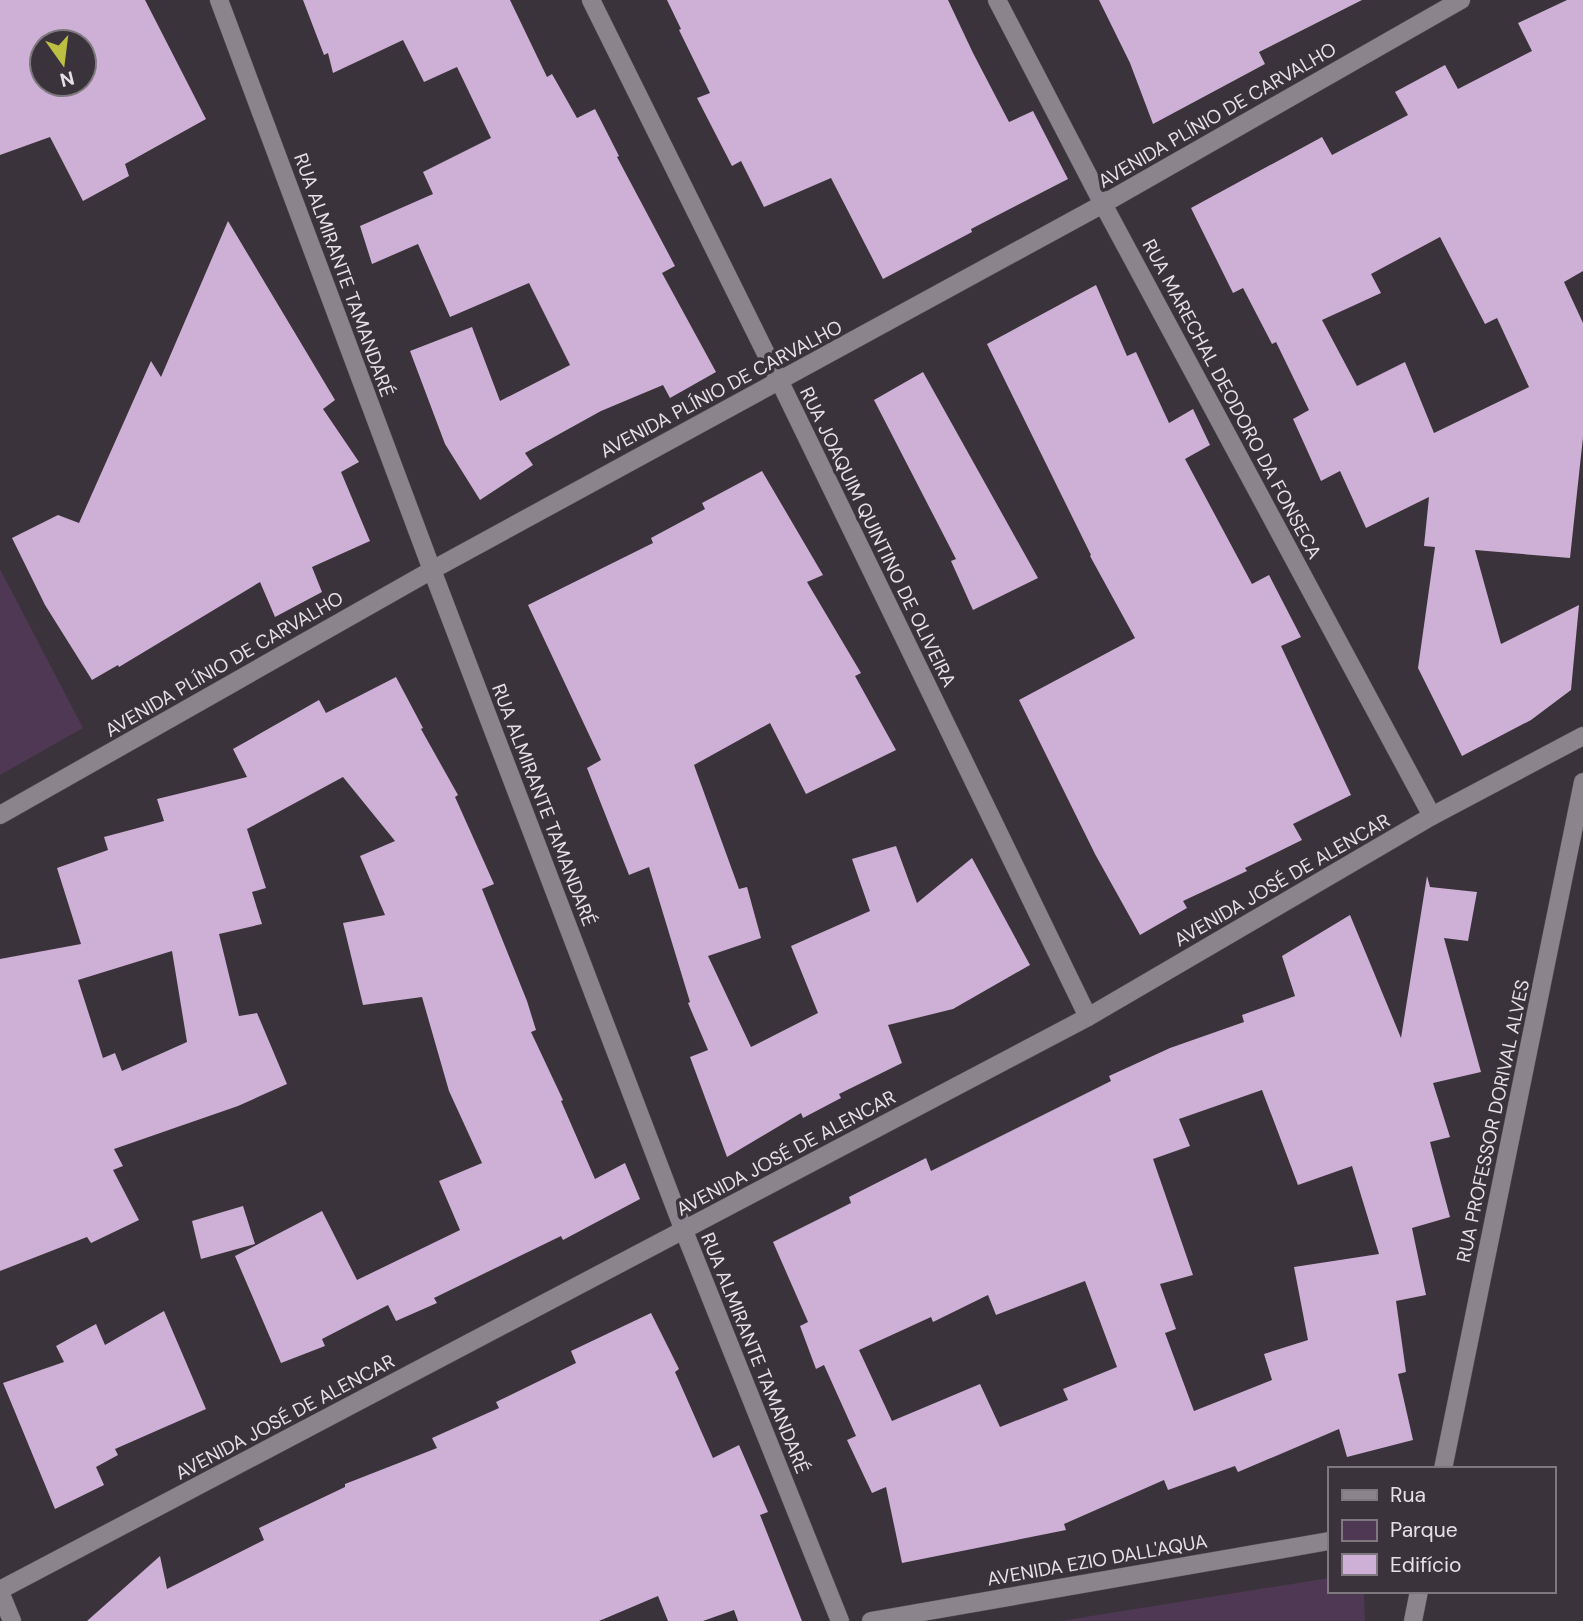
<svg xmlns="http://www.w3.org/2000/svg" width="1583" height="1621" font-family="'DM Sans',sans-serif">
  <style>
    .green { fill: #4e3853 }
    .building { fill: #ceafd5; fill-rule: evenodd }
    .lines { fill: none; stroke-linecap: round; stroke-linejoin: round }
    .minor-casing { stroke: #585259; stroke-width: 19 }
    .minor { stroke: #8b848d; stroke-width: 18 }
    .labels { text-anchor: middle; dominant-baseline: central; stroke-width: 7; stroke-linejoin: round; paint-order: stroke }
    .street-label { font-size: 19px; fill: #e5e1e6; stroke: #3a333b }
  </style>
  <rect width="100%" height="100%" fill="#3a333b"/>
  <g class="green">
    <polygon points="0,569 83,728 0,775"/>
    <polygon points="1329,1578 1329,1591 1364,1591 1365,1621 1060,1621"/>
  </g>
  <g class="building">
    <path d="M0 0H145L206 119 125 164 129 176 83 201 50 137 0 155ZM42 42H84V84H42Z"/>
    <polygon points="303,0 510,0 547,77 552,74 577,118 595,109 619,156 617,157 675,266 662,273 716,372 670,398 663,385 601,411 525,453 533,465 480,500 445,444 410,351 472,327 500,401 570,365 529,283 450,317 418,244 372,264 360,226 433,194 423,172 491,138 457,67 424,82 403,40 333,73 328,53 324,55"/>
    <polygon points="667,0 948,0 973,53 1009,122 1033,111 1068,179 971,229 972,232 883,279 831,178 764,207 741,161 732,166 697,98 710,93 679,30 681,29"/>
    <polygon points="1099,0 1362,0 1259,52 1265,64 1153,124 1130,63"/>
    <path d="M1567 0H1583V271L1564 282 1583 323V437L1570 558 1475 550 1501 644 1579 605 1571 690 1531 720 1462 756 1418 668 1435 547 1424 546 1429 497 1366 528 1340 471 1321 481 1293 419 1309 410 1276 342 1272 344 1243 288 1233 293 1191 208 1322 137 1332 155 1408 115 1395 92 1445 65 1458 89 1532 51 1518 23ZM1440 237 1485 324 1497 318 1529 387 1434 433 1405 362 1357 386 1322 320 1381 293 1371 274Z"/>
    <polygon points="228,221 335,400 323,409 359,462 341,472 370,541 312,567 322,592 275,617 260,582 119,667 118,665 92,680 45,605 12,538 58,515 79,523 151,361 161,377"/>
    <polygon points="1096,285 1127,356 1136,352 1169,423 1193,409 1210,445 1185,459 1252,584 1269,575 1301,637 1281,646 1351,795 1293,824 1302,840 1245,868 1247,871 1183,901 1187,908 1140,935 1095,854 1019,700 1135,638 1090,556 1091,555 987,344"/>
    <polygon points="923,372 1038,578 973,610 951,561 956,559 874,400"/>
    <polygon points="762,471 823,575 807,582 861,673 855,676 896,750 806,794 770,723 694,765 739,889 747,887 761,938 708,956 751,1047 818,1013 791,946 870,911 852,859 896,846 917,903 972,858 1030,965 953,1009 888,1025 902,1063 839,1094 841,1098 803,1118 801,1113 727,1157 690,1057 708,1050 688,1003 690,1002 649,867 629,875 587,768 601,760 528,605 653,543 651,538 705,509 702,503"/>
    <path d="M396 677 423 728 421 729 458 795 455 797 494 884 482 889 527 1001 536 1030 531 1032 563 1100 561 1101 595 1179 625 1163 640 1199 563 1240 561 1236 434 1298 437 1303 396 1321 388 1305 322 1339 325 1346 281 1363 235 1256 322 1211 357 1280 460 1230 439 1181 482 1163 449 1091 422 997 363 1005 343 923 385 915 360 856 395 841 343 777 247 829 266 888 252 892 262 924 219 934 239 1016 257 1013 287 1084 238 1106 114 1149 123 1166 113 1170 139 1220 91 1243 87 1237 0 1271V959L81 944 57 868 108 850 104 837 164 821 157 799 247 777 233 749 319 700 326 713ZM172 951 187 1042 122 1071 115 1053 103 1058 78 980Z"/>
    <path d="M1427 876 1430 887 1477 892 1468 941 1444 938 1481 1072 1433 1083 1450 1137 1430 1142 1450 1217 1412 1228 1426 1295 1396 1301 1406 1372 1398 1374 1413 1440 1347 1457 1339 1429 1238 1472 1235 1466 1168 1490 1164 1480 1064 1524 1066 1530 902 1563 886 1487 872 1493 847 1440 856 1436 824 1365 816 1369 800 1326 808 1322 773 1242 851 1203 849 1197 926 1158 931 1171 1111 1081 1109 1076 1170 1048 1244 1022 1242 1015 1295 996 1282 956 1350 915 1401 1038ZM1262 1090 1298 1185 1352 1166 1379 1254 1294 1267 1308 1340 1264 1354 1272 1380 1194 1411 1165 1333 1176 1329 1160 1284 1193 1275 1153 1159 1190 1146 1179 1119ZM1085 1281 1117 1367 1063 1389 1068 1400 1000 1427 980 1384 892 1421 859 1350 931 1317 933 1322 988 1295 996 1315Z"/>
    <polygon points="243,1206 255,1244 201,1259 192,1221"/>
    <polygon points="164,1311 206,1409 115,1449 118,1455 96,1467 104,1485 55,1509 3,1383 64,1362 56,1346 96,1324 105,1345"/>
    <polygon points="651,1313 679,1369 675,1372 713,1458 739,1445 768,1512 760,1515 802,1621 738,1621 734,1610 703,1621 668,1621 658,1596 599,1621 87,1621 160,1556 167,1589 264,1540 259,1528 345,1487 345,1484 437,1448 432,1438 499,1408 496,1402 576,1363 571,1351"/>
  </g>
  <g class="lines">
    <g class="minor-casing">
      <g id="minor">
        <polyline points="219,0 432,570 684,1231 840,1621"/>
        <polyline points="591,0 780,382 1088,1017"/>
        <polyline points="997,0 1103,204 1432,816"/>
        <polyline points="0,815 432,570 1103,204 1461,0"/>
        <polyline points="1443,1469 1583,782"/>
        <polyline points="0,1590 1088,1017 1432,816 1583,736"/>
        <polyline points="0,1592 12,1621"/>
        <polyline points="871,1621 1329,1541"/>
        <polyline points="1413,1621 1419,1591"/>
      </g>
    </g>
    <use href="#minor" class="minor"/>
  </g>
  <g class="labels">
    <g class="street-label">
      <text transform="translate(1217 115) rotate(-30)">AVENIDA PLÍNIO DE CARVALHO</text>
      <text transform="translate(344 275) rotate(70)">RUA ALMIRANTE TAMANDARÉ</text>
      <text transform="translate(721 389) rotate(-28)">AVENIDA PLÍNIO DE CARVALHO</text>
      <text transform="translate(1232 399) rotate(62)">RUA MARECHAL DEODORO DA FONSECA</text>
      <text transform="translate(878 537) rotate(64)">RUA JOAQUIM QUINTINO DE OLIVEIRA</text>
      <text transform="translate(224 664) rotate(-30)">AVENIDA PLÍNIO DE CARVALHO</text>
      <text transform="translate(544 805) rotate(69)">RUA ALMIRANTE TAMANDARÉ</text>
      <text transform="translate(1282 880) rotate(-30)">AVENIDA JOSÉ DE ALENCAR</text>
      <text transform="translate(1493 1121) rotate(-78)">RUA PROFESSOR DORIVAL ALVES</text>
      <text transform="translate(786 1153) rotate(-28)">AVENIDA JOSÉ DE ALENCAR</text>
      <text transform="translate(755 1353) rotate(68)">RUA ALMIRANTE TAMANDARÉ</text>
      <text transform="translate(285 1417) rotate(-28)">AVENIDA JOSÉ DE ALENCAR</text>
      <text transform="translate(1097 1560) rotate(-10)">AVENIDA EZIO DALL'AQUA</text>
    </g>
  </g>
  <rect x="1328" y="1467" width="228" height="126" fill="#3a333b" stroke="#7e797f" stroke-width="2"/>
  <rect x="1342" y="1490" width="35" height="10" fill="#8b848d" stroke="#7e797f" stroke-width="2"/>
  <text x="1390" y="1502" font-size="21" fill="#e5e1e6">Rua</text>
  <rect x="1342" y="1520" width="35" height="21" fill="#4e3853" stroke="#7e797f" stroke-width="2"/>
  <text x="1390" y="1537" font-size="21" fill="#e5e1e6">Parque</text>
  <rect x="1342" y="1554" width="35" height="21" fill="#ceafd5" stroke="#7e797f" stroke-width="2"/>
  <text x="1390" y="1572" font-size="21" fill="#e5e1e6">Edifício</text>
  <g transform="translate(63 63) rotate(166)"><circle r="33" fill="#3a333b" stroke="#7e797f" stroke-width="2"/>
  <path d="M0-5L12 26L0 18L-12 26Z" fill="#bdbf43"/>
  <text y="-10" font-size="19" font-weight="bold" text-anchor="middle" fill="#e5e1e6">N</text>
  </g>
</svg>
